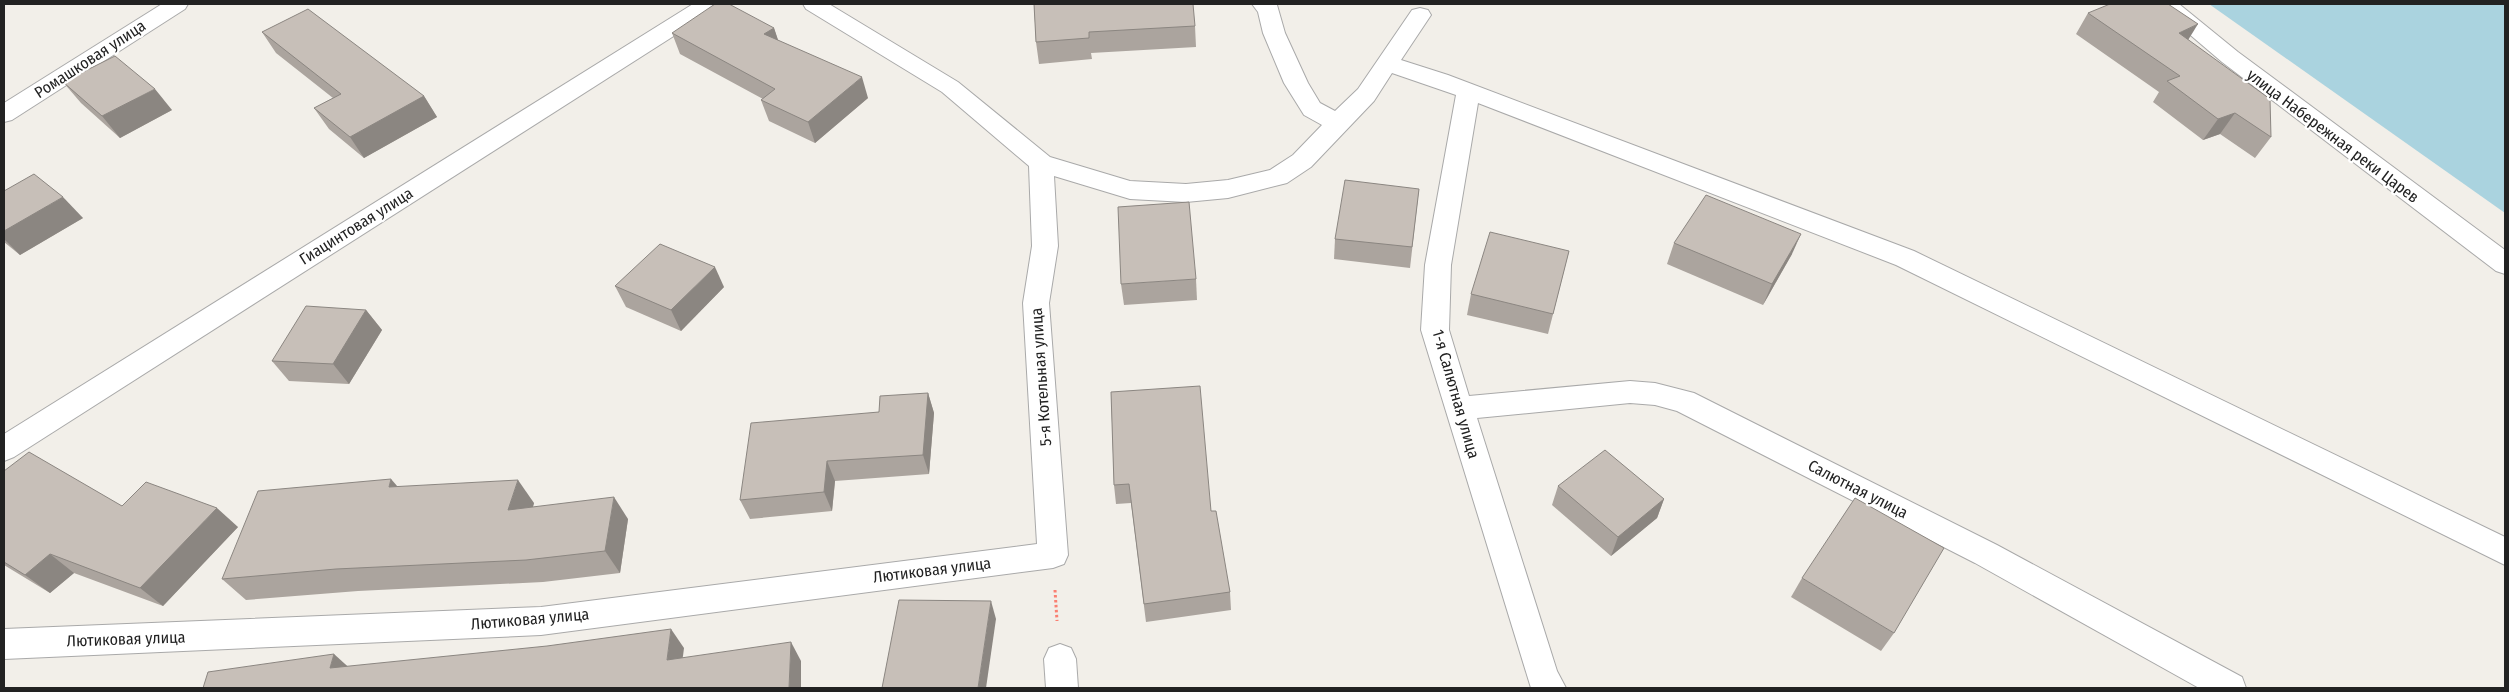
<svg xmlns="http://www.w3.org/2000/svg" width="2509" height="692" font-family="'Fira Sans Condensed',sans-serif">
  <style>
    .water { fill: #aad3df }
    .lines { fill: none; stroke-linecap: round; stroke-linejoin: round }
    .street-casing { stroke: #a9a9a9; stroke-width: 2 }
    .path { stroke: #fa8072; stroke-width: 3; stroke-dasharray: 2.5 2.5; stroke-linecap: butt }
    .street { fill: #fff; fill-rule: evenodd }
    .wall { fill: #aba49e }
    .shaded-wall { fill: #8b8681 }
    .building { fill: #c7bfb8; stroke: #8b8681 }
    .labels { text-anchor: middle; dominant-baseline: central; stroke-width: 4.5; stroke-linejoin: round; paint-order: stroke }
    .street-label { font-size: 16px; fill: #222; stroke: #fff }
  </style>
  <rect width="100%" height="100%" fill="#f2efe9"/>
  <polygon class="water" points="2209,4 2505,4 2505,213"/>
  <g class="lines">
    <g class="street-casing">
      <g id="street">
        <polygon points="162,4 188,4 185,9 12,120 4,122 4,103"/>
        <polygon points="693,4 719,4 716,9 14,457 4,461 4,434"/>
        <polygon points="803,4 829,4 958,82 1050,157 1130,181 1186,184 1228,180 1270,170 1293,155 1322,125 1304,115 1284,83 1263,33 1258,12 1252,4 1277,5 1285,33 1308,83 1320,103 1335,111 1358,89 1412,10 1420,8 1428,10 1431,15 1401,60 1448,75 1914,251 2505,537 2505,565 1896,265 1478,103 1451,265 1449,330 1469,396 1630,381 1655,383 1694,393 1997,545 2242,677 2246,688 2199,688 1975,563 1677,411 1655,405 1630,403 1477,418 1557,671 1566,688 1531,688 1421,330 1425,265 1456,95 1392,73 1374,101 1311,167 1287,183 1228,198 1186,202 1130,199 1054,176 1058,246 1049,303 1068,555 1064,564 1053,568 541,635 4,659 4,629 541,607 1037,544 1023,303 1032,246 1029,166 942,92 806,9"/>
        <polygon points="2154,4 2179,4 2238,52 2505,250 2505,274 2496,271 2222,62"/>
        <polygon points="1060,644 1071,648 1076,659 1078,688 1046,688 1044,659 1049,648"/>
      </g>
    </g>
    <polyline class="path" points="1055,590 1057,621"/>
    <use href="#street" class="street"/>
  </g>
  <g class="wall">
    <polygon points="1034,4 1195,26 1196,47 1091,53 1092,59 1039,64 1036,42"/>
    <polygon points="2088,13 2188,40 2271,137 2255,158 2220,134 2203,140 2153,102 2159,92 2076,34"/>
    <polygon points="774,28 778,40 868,98 815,143 769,121 761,100 763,99 680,54 672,33"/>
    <polygon points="262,32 424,96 437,117 364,158 329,129 314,108 333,98 276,53"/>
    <polygon points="63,82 172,110 120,138 81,103"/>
    <polygon points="1419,189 1410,268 1334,259 1335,239"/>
    <polygon points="4,191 83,218 20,255 4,242"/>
    <polygon points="1674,243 1792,254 1763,305 1667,264"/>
    <polygon points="1569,251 1548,334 1467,315 1471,294"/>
    <polygon points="1196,279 1197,300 1124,305 1121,284"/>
    <polygon points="615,286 724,287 681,331 626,307"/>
    <polygon points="366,310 382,330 349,384 289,381 272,361"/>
    <polygon points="1111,392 1211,511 1230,592 1231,610 1146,622 1131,503 1116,504 1114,485"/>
    <polygon points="928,393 934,413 929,474 835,481 832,511 750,519 740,500 879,412"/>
    <polygon points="4,471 122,506 238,527 163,606 74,573 50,593 4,565"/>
    <polygon points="1558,486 1664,499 1657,518 1611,556 1552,505"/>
    <polygon points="398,487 534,503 533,507 628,519 620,573 543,582 358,591 246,600 222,579"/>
    <polygon points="1802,578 1894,633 1881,651 1791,597"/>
  </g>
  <g class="shaded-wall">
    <polygon points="2198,24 2185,45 2179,33"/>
    <polygon points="774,28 781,49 764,34"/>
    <polygon points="862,77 868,98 815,143 808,122"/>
    <polygon points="155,89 172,110 120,138 102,116"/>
    <polygon points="424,96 437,117 364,158 350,137"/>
    <polygon points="2235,113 2220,134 2203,140 2218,119"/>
    <polygon points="63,197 83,218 20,255 4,239 4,231"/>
    <polygon points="1801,234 1792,254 1763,305 1772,284"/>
    <polygon points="715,267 724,287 681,331 671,310"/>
    <polygon points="366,310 382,330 349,384 333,364"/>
    <polygon points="928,393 934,413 929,474 923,455"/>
    <polygon points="827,461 835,481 832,511 824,492"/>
    <polygon points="391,479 411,502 389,487"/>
    <polygon points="518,480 534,503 525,532 508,510"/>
    <polygon points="614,497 628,519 620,573 605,551"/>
    <polygon points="1664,499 1657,518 1611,556 1618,537"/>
    <polygon points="217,508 238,527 163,606 140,588"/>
    <polygon points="50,554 74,573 50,593 25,575"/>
    <polygon points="991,601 996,619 986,688 978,688"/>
    <polygon points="671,629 684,648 680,679 667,660"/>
    <polygon points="791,642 801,661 801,688 789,688"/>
    <polygon points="334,654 355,673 330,668"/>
  </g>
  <g class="building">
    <polygon points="715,4 729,4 774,28 764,34 862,77 808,122 761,100 775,89 672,33"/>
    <polygon points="1034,4 1193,4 1195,26 1089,32 1089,38 1036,42"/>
    <polygon points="2110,4 2168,4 2198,24 2179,33 2270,99 2271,137 2235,113 2218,119 2167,81 2180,76 2088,13"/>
    <polygon points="308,9 424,96 350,137 314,108 341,94 262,32"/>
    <polygon points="115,56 155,89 102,116 63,82"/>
    <polygon points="34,174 63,197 4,231 4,191"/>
    <polygon points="1345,180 1419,189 1412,247 1335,239"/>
    <polygon points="1706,195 1801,234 1772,284 1674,243"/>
    <polygon points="1189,202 1196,279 1121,284 1118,207"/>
    <polygon points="1490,232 1569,251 1553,314 1471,294"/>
    <polygon points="660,244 715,267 671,310 615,286"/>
    <polygon points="306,306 366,310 333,364 272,361"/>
    <polygon points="1200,386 1211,511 1216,511 1230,592 1144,604 1129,484 1114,485 1111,392"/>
    <polygon points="928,393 923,455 827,461 824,492 740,500 751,423 879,412 880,396"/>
    <polygon points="1605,450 1664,499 1618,537 1558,486"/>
    <polygon points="29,452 122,506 146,482 217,508 140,588 50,554 25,575 4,562 4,471"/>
    <polygon points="391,479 389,487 518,480 508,510 614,497 605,551 526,560 336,569 222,579 258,491"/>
    <polygon points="1855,498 1944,548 1894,633 1802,578"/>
    <polygon points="899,600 991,601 978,688 882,688"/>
    <polygon points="671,629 667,660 791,642 789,688 203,688 208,672 334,654 330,668 547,646"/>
  </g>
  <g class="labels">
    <g class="street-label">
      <text transform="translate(90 59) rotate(-33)">Ромашковая улица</text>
      <text transform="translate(2333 136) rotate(37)">улица Набережная реки Царев</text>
      <text transform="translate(356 226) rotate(-32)">Гиацинтовая улица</text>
      <text transform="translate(1041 377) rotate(-94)">5-я Котельная улица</text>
      <text transform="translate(1456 394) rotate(74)">1-я Салютная улица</text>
      <text transform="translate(1858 489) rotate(27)">Салютная улица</text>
      <text transform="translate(932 570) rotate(-7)">Лютиковая улица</text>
      <text transform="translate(530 619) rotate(-5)">Лютиковая улица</text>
      <text transform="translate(126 639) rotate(-2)">Лютиковая улица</text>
    </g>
  </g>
  <rect width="2509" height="692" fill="none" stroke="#222222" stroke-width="10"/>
</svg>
